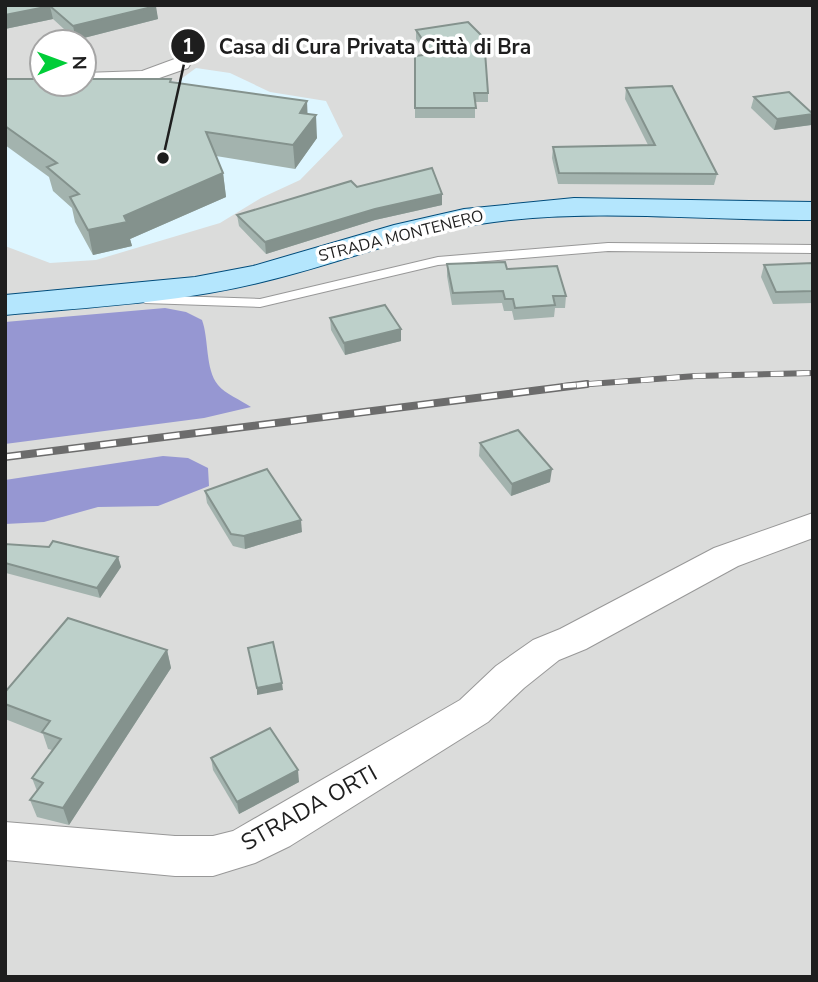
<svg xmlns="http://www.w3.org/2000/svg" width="818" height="982" font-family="'Nunito Sans',sans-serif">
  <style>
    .residential { fill: #dbdcdb; fill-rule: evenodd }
    .education { fill: #def6ff }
    .forest { fill: #9697d2 }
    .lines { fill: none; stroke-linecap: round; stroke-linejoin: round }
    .lane-casing { stroke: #989898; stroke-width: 2 }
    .street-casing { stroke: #989898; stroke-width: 2 }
    .secondary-casing { stroke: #004c7b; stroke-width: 2 }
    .lane { fill: #fff; fill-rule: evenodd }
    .street { fill: #fff; fill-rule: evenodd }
    .secondary { fill: #b4e6fd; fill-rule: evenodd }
    .rail-far1-casing { stroke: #6c6c6c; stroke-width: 6 }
    .rail-casing { stroke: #6c6c6c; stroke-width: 8 }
    .rail-far1 { stroke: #fff; stroke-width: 4.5; stroke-dasharray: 13; stroke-linecap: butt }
    .rail { stroke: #fff; stroke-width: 5; stroke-dasharray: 16; stroke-linecap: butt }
    .wall { fill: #a3b3ae }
    .shaded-wall { fill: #84928d }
    .building { fill: #bdd0ca; stroke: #84928d; stroke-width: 2 }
    .labels { text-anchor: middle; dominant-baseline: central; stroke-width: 7; stroke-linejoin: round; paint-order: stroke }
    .far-street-label { font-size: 16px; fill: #1e1e1e; stroke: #fff }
    .near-street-label { font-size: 23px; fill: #1e1e1e; stroke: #fff }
    .leader { fill: none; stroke: #1e1e1e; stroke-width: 2.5 }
    .callout-dot { fill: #1e1e1e; stroke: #fff; stroke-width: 2.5 }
    .mark-label { font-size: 21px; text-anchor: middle; font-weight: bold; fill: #fff }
    .callout-label { font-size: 21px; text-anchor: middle; font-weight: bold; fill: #1e1e1e; stroke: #fff; stroke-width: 7; stroke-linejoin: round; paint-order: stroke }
  </style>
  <rect width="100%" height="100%" fill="#e4f0ef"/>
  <path class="residential" d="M5 5H813V977H5ZM42 42H84V84H42Z"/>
  <polygon class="education" points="196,68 230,73 270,92 326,101 343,136 300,180 261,198 220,223 96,260 50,263 5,246 5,85 165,80 177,82"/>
  <g class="forest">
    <path d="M165 308 186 312 202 320C209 339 205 369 218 385 225 394 241 400 251 407L204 418 5 444V322Z"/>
    <polygon points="163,456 188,458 208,468 209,486 158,506 98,507 44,522 5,524 5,480"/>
  </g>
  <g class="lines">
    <g class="lane-casing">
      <polygon id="lane" points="608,243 813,245 813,253 608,251 438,265 260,307 145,303 138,299 145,295 260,299 438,257"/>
    </g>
    <g class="street-casing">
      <g id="street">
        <polygon points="180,57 191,63 188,68 145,83 84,87 76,84 84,84 84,73 142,71"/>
        <polygon points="813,513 813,538 738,566 586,649 559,660 524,688 488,722 290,846 255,863 213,876 175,876 5,860 5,822 175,836 213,836 233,831 460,700 496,666 533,640 560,629 714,548"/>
      </g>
    </g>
    <g class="secondary-casing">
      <path id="secondary" d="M574 198 813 202V220C707 221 600 208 494 222 413 232 337 265 258 283 175 303 90 307 5 315V295L195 277 253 266 394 225 464 209Z"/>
    </g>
    <use href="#lane" class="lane"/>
    <use href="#street" class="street"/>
    <use href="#secondary" class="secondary"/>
    <g class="rail-far1-casing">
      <polyline id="rail-far1" points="563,386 696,376 813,373"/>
    </g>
    <g class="rail-casing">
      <polyline id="rail" points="5,457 587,384"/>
    </g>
    <use href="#rail-far1" class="rail-far1"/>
    <use href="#rail" class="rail"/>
  </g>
  <g class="wall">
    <polygon points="5,5 155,5 158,19 76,40 53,19 5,29"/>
    <polygon points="416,30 488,93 488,102 475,102 475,118 415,118 415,56 426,54 416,39"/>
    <polygon points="5,79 171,79 171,82 307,114 317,138 295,169 216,156 223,173 226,197 130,239 132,246 93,255 75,222 72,208 53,191 49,177 5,145"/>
    <polygon points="626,88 717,174 714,185 558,184 552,158 553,147 648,145 625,99"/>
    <polygon points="754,97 813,114 811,125 774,130 751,108"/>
    <polygon points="357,187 442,194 442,205 375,220 266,254 239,226 237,215"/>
    <polygon points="813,263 813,303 773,304 761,277 764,265"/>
    <polygon points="447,264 507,269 566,296 565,308 555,308 554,317 514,320 512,311 504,311 502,303 452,305 447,276"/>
    <polygon points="330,318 401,329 401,341 345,355 331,330"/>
    <polygon points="480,443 550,482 511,496 479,456"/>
    <polygon points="205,491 302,532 245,549 233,546 207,503"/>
    <polygon points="5,544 118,557 121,567 100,598 6,573 5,574"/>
    <polygon points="167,650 171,668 69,825 37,817 30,800 37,791 32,778 52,750 48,749 43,734 5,719 5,692"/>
    <polygon points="211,758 299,782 239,814 213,770"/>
  </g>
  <g class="shaded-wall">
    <polygon points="50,6 53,19 5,29 5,15"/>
    <polygon points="156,6 158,19 76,40 73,26"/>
    <polygon points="307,101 308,124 316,115 317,138 295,169 293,145 300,113"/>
    <polygon points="813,114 811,125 774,130 777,119"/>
    <polygon points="223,173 226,197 130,239 132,246 93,255 88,230"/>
    <polygon points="442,194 442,205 375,220 266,254 265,242 375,209"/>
    <polygon points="401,329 401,341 345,355 344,343"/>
    <polygon points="552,469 550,482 511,496 512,484"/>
    <polygon points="301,520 302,532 245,549 244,536"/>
    <polygon points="118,557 121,567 100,598 97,588"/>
    <polygon points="167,650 171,668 69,825 63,808"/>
    <polygon points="282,683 283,690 257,695 257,688"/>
    <polygon points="298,770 299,782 239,814 237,802"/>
  </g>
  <g class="building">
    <polygon points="5,5 155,5 156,6 73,26 50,6 5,15"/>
    <polygon points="468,22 484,38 488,93 474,93 476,108 415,108 415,56 432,54 416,30"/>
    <polygon points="5,79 42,79 42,84 84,84 84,79 171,79 170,82 307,101 300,113 316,115 293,145 206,132 223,173 124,216 127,222 88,230 70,197 79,194 47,167 57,163 5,126"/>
    <polygon points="672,86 717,174 559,173 553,147 655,145 626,88"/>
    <polygon points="789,92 813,114 777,119 754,97"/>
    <polygon points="432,168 442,194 375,209 265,242 237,215 351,181 357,187"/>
    <polygon points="505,262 507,269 557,266 566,296 553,296 555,305 515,308 513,299 505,299 503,291 453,293 447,264"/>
    <polygon points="813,263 813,291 776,292 764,265"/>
    <polygon points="385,305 401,329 344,343 330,318"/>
    <polygon points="518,430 552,469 512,484 480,443"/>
    <polygon points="267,469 301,520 244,536 231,534 205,491"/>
    <polygon points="53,541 118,557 97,588 5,563 5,544 49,547"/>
    <polygon points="68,618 167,650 63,808 30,800 43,783 32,778 61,739 42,732 50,721 5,704 5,692"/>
    <polygon points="273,642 282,683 257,688 248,648"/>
    <polygon points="270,728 298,770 237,802 211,758"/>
  </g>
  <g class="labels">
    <g class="far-street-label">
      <text transform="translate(401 236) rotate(-14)">STRADA MONTENERO</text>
    </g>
    <g class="near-street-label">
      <text transform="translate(309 808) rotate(-29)">STRADA ORTI</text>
    </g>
  </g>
  <path class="leader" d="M163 158L188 46"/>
  <g class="callout-dot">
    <circle cx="163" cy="158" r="7"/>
    <circle cx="188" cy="46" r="18"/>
  </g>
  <g class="mark-label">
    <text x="188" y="54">1</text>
  </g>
  <g class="callout-label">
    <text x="375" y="54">Casa di Cura Privata Città di Bra</text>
  </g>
  <rect width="818" height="982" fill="none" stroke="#1e1e1e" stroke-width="14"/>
  <g transform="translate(63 63) rotate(89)"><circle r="33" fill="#ffffff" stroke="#a5a5a5" stroke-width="2"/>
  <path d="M0-5L12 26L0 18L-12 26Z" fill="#00cd38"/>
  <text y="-10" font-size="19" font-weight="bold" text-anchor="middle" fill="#1e1e1e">N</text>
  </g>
</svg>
